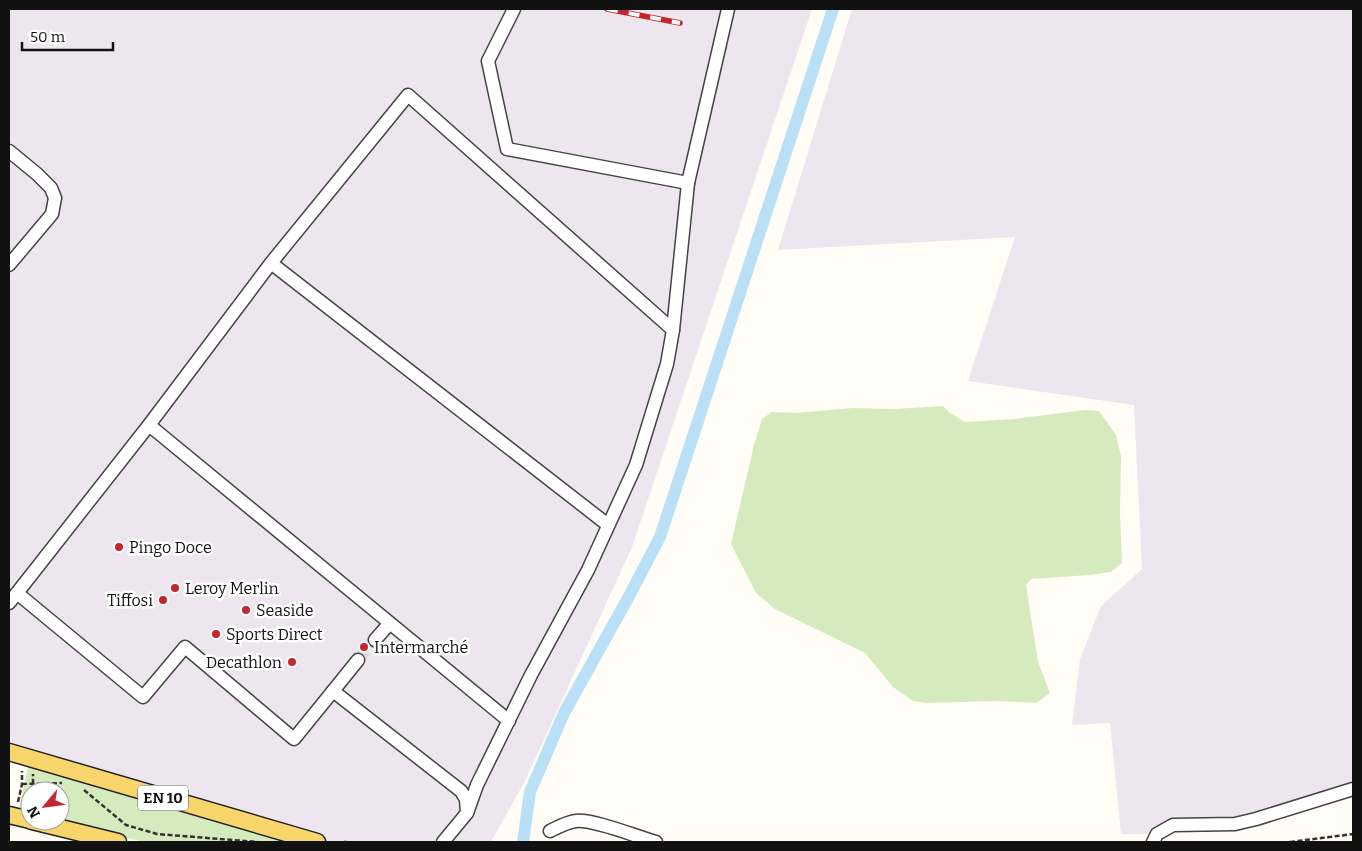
<svg xmlns="http://www.w3.org/2000/svg" width="1362" height="851" font-family="Bitter,serif">
  <style>
    .industrial { fill: #eee6ef }
    .green { fill: #d5ebbd }
    .lines { fill: none; stroke-linecap: round; stroke-linejoin: round }
    .canal { stroke: #b9e0f7; stroke-width: 12 }
    .minor-tunnel { stroke: #dbdad3; stroke-width: 12; stroke-dasharray: 12 6; stroke-linecap: butt }
    .minor-casing { stroke: #444; stroke-width: 15 }
    .major-casing { stroke: #222; stroke-width: 19 }
    .path { stroke: #333; stroke-width: 2.5; stroke-dasharray: 5 2.5; stroke-linecap: butt }
    .minor { stroke: #fff; stroke-width: 12 }
    .major { stroke: #f9d66b; stroke-width: 16 }
    .rail-casing { stroke: #c4262e; stroke-width: 5.5 }
    .rail { stroke: #fff; stroke-width: 4; stroke-dasharray: 11; stroke-linecap: butt }
    .poi-dot { fill: #c4262e; stroke: #fff; stroke-width: 2 }
    .labels { text-anchor: middle; dominant-baseline: central; stroke-width: 5; stroke-linejoin: round; paint-order: stroke }
    .shield { fill: #fff; stroke: #585858; stroke-width: 1 }
    .shield-label { font-size: 15px; font-weight: bold; fill: #111 }
    .poi-label { font-size: 16px; fill: #111; stroke: #fff; text-anchor: start }
  </style>
  <rect width="100%" height="100%" fill="#fffdf5"/>
  <g class="industrial">
    <polygon points="9,9 812,9 632,547 526,779 491,842 329,842 9,748"/>
    <polygon points="852,9 1353,9 1353,789 1256,819 1201,825 1157,834 1121,834 1110,723 1072,725 1080,659 1101,606 1142,569 1134,405 968,381 1015,237 778,250"/>
  </g>
  <g class="green">
    <polygon points="943,406 950,413 965,422 1014,419 1085,410 1099,411 1116,435 1121,456 1120,514 1122,563 1111,572 1089,575 1031,579 1026,585 1038,662 1050,693 1036,703 996,701 927,703 913,701 893,687 865,653 775,609 756,593 731,544 754,445 762,419 772,412 795,413 853,408 894,409"/>
    <polygon points="28,766 288,842 144,842 60,821 60,791 30,791 30,813 19,810"/>
  </g>
  <g class="lines">
    <polyline class="canal" points="523,842 530,792 564,713 628,598 660,537 833,9"/>
    <polyline class="minor-tunnel" points="358,660 375,640"/>
    <g class="minor-casing">
      <g id="minor">
        <polyline points="514,9 488,61 507,149 688,183"/>
        <polyline points="9,151 37,174 51,188 55,198 52,214 9,265"/>
        <polyline points="271,263 608,525"/>
        <polyline points="673,330 688,183 728,9"/>
        <polyline points="149,425 509,721"/>
        <polyline points="17,593 149,425 271,263 408,95 673,330 667,364 636,465 588,570 531,675 477,785 467,813"/>
        <polyline points="9,603 17,593 143,697 185,647 294,739 333,691 461,791 466,799 467,813 443,842"/>
        <polyline points="375,640 389,624"/>
        <polyline points="333,691 358,660"/>
        <path d="M550 831C558 827 567 822 576 821 594 819 637 837 656 842"/>
        <polyline points="1153,842 1157,834 1173,825 1235,824 1256,819 1353,789"/>
      </g>
    </g>
    <g class="major-casing">
      <g id="major">
        <polyline points="9,752 317,842"/>
        <polyline points="9,815 30,820"/>
        <polyline points="32,821 118,842"/>
      </g>
    </g>
    <g class="path">
      <polyline points="22,784 62,783"/>
      <polyline points="84,790 126,825 157,834 258,842"/>
      <polyline points="31,791 33,784 33,774"/>
      <polyline points="18,802 22,784 22,771"/>
      <polyline points="27,805 30,795"/>
      <polyline points="344,842 347,842"/>
      <polyline points="1290,842 1353,834"/>
    </g>
    <use href="#minor" class="minor"/>
    <use href="#major" class="major"/>
    <g class="rail-casing">
      <polyline id="rail" points="607,9 680,23"/>
    </g>
    <use href="#rail" class="rail"/>
  </g>
  <g class="poi-dot">
    <circle cx="119" cy="547" r="5"/>
    <circle cx="175" cy="588" r="5"/>
    <circle cx="163" cy="600" r="5"/>
    <circle cx="246" cy="610" r="5"/>
    <circle cx="216" cy="634" r="5"/>
    <circle cx="364" cy="647" r="5"/>
    <circle cx="292" cy="662" r="5"/>
  </g>
  <g class="labels">
    <rect class="shield" x="138" y="785.5" width="50" height="25" rx="4"/>
    <g class="shield-label">
      <text x="163" y="798">EN 10</text>
    </g>
    <g class="poi-label">
      <text x="129" y="547">Pingo Doce</text>
      <text x="185" y="588">Leroy Merlin</text>
      <text x="153" y="600" text-anchor="end">Tiffosi</text>
      <text x="256" y="610">Seaside</text>
      <text x="226" y="634">Sports Direct</text>
      <text x="374" y="647">Intermarché</text>
      <text x="282" y="662" text-anchor="end">Decathlon</text>
    </g>
  </g>
  <rect width="1362" height="851" fill="none" stroke="#111111" stroke-width="20"/>
  <g transform="translate(45 806) rotate(241)"><circle r="24" fill="#ffffff" stroke="#a0a0a0"/>
  <path d="M0-4L9 19L0 12L-9 19Z" fill="#c4262e"/>
  <text y="-8" font-size="14" font-weight="bold" text-anchor="middle" fill="#111111">N</text>
  </g>
  <path d="M22 42v8h91v-8" fill="none" stroke="#111111" stroke-width="2.5"/>
  <text x="30" y="42" font-size="15" fill="#111111" stroke="#ffffff" stroke-width="4" paint-order="stroke">50 m</text>
</svg>
